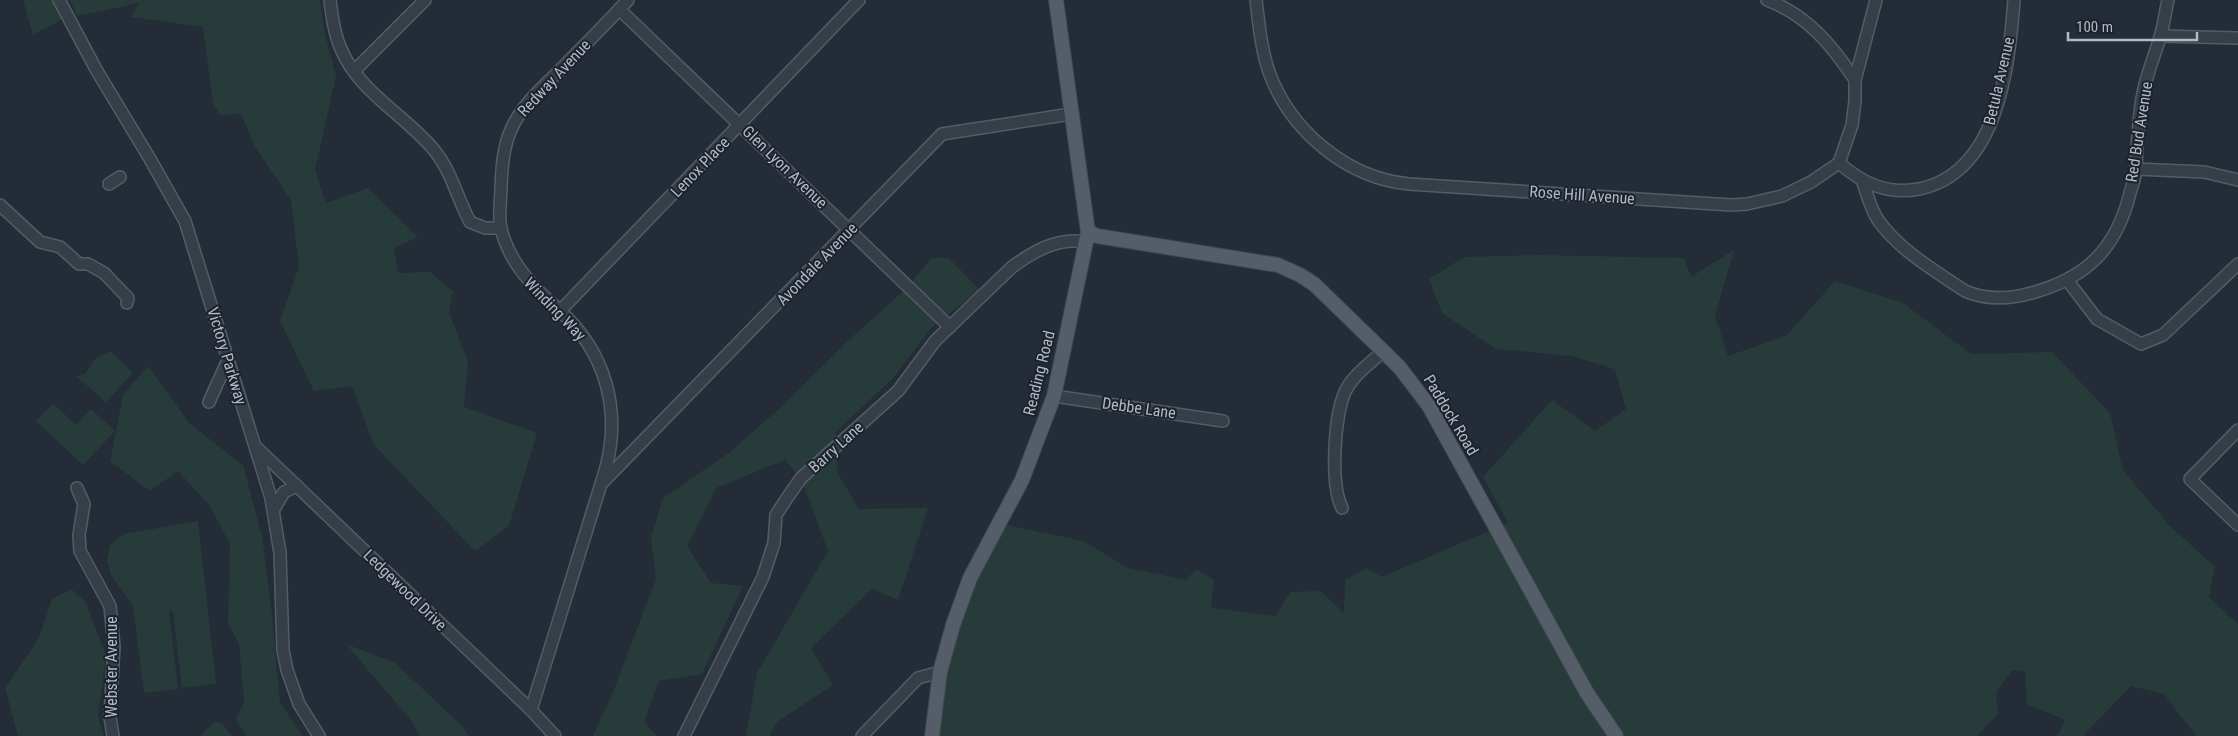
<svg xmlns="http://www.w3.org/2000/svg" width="2238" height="736" font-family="'Roboto Condensed',sans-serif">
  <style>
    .green { fill: #283b3b }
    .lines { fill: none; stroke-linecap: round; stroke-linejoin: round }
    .minor-casing { stroke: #545c66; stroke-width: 14 }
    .major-casing { stroke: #3f4751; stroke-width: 16 }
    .minor { stroke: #363e48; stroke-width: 11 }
    .major { stroke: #545d68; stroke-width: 14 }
    .labels { text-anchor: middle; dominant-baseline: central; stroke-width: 4; stroke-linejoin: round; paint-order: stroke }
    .street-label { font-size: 16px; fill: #b1b9c4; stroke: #1c232d }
  </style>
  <rect width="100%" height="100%" fill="#232c37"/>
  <g class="green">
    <polygon points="23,0 61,0 66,17 33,35"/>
    <polygon points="70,0 320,0 324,30 336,76 315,170 326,203 368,188 418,237 394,248 398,273 430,272 453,291 449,312 468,362 464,407 537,433 509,526 475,551 374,445 352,386 314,391 280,321 299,267 291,200 255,147 241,114 220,115 213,103 203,27 131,17 139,3 77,16"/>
    <polygon points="1734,250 1715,316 1728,356 1786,336 1835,281 1903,303 1971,354 2052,352 2110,413 2123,470 2169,525 2215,567 2209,597 2238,624 2238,736 2196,736 2164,694 2131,686 2083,736 2055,736 2059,733 2065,720 2027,704 2025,672 2012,670 1996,692 1998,714 1977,736 932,736 940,672 997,523 1083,541 1128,568 1186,580 1196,569 1214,580 1211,608 1276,616 1290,592 1321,591 1344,613 1345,580 1366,568 1382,577 1508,523 1483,477 1552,400 1595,431 1626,409 1615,369 1572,356 1496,349 1442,313 1429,279 1464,257 1538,255 1684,258 1691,277"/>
    <polygon points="931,258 949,258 980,290 931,328 894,377 836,432 837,472 859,509 928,508 898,600 872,589 811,648 833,685 777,722 769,736 746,736 757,673 828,551 801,478 785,460 716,488 687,546 711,583 743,586 702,674 659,681 644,722 657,736 593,736 613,692 656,579 651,538 663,498 729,453 782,406 851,338 908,287"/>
    <polygon points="110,351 133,373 106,402 76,376 85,374 94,360"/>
    <polygon points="148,366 190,424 243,465 262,536 271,606 280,703 303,736 246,736 236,720 244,701 239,644 228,623 230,544 210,506 178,471 150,491 110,461 123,395"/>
    <polygon points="53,403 76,425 91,409 115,431 83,465 36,421"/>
    <polygon points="198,521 216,684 182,688 173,612 169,611 178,689 144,693 133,606 111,575 107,559 110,545 124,534"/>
    <polygon points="71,589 85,601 106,655 98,716 104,736 18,736 5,688 39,638 52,599"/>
    <polygon points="346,644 395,663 461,725 469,736 420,736 411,720"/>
    <polygon points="215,722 222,723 232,736 202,736 203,732"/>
  </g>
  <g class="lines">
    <g class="minor-casing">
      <g id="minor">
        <polyline points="59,0 97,71 150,159 185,221 271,498 280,553 283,650 287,670 299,704 319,736"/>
        <path d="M330 0C332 16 334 33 341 49 358 91 406 116 434 150 452 172 457 198 470 222L485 228H501"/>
        <path d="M1256 0C1259 24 1261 49 1269 72 1290 130 1346 178 1409 184L1731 205 1747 204 1782 196 1811 182 1839 163 1852 125 1855 101V80L1876 0"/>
        <path d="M1767 0C1807 15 1832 45 1855 80"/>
        <polyline points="619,9 950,327"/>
        <polyline points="2161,36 2238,38"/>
        <polyline points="354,71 425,0"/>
        <path d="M1839 163C1862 183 1887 195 1919 189 1998 173 2009 67 2014 0"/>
        <polyline points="2136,169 2204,172 2238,180"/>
        <path d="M1862 180C1867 193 1870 208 1878 220 1899 250 1935 271 1965 291 1988 301 2012 299 2035 292 2087 277 2115 249 2129 197 2131 188 2136 177 2136 168 2137 145 2138 122 2142 99 2145 78 2154 58 2160 37 2164 25 2165 12 2168 0"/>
        <polyline points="109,184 120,177"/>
        <polyline points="0,205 40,242 60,247 79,264 88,264 104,273 128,298 127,303"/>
        <polyline points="2067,280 2097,319 2141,344 2163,335 2238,264"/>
        <polyline points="560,311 859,0"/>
        <polyline points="1054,396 1223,421"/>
        <polyline points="209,402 228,360"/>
        <polyline points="2238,430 2190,479 2238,525"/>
        <polyline points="257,448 531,710 555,736"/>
        <polyline points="602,483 942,134 1071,114"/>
        <polyline points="77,488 84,504 79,535 80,551 110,606 114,646 110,717 113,736"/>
        <path d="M1342 508C1330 484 1334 413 1346 390 1354 374 1371 363 1383 351"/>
        <polyline points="274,509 284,492 297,486"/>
        <path d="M531 710 605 471C622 411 606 352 559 310 533 287 510 264 501 229 498 216 501 200 501 187 502 161 504 137 519 115 528 100 542 88 554 76 579 51 604 26 628 0"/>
        <path d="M684 736 763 577 774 543 776 515 787 498 801 478 898 391 935 341 1012 267C1034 251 1058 237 1086 242"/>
        <polyline points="862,736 918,678 940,672"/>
      </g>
    </g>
    <g class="major-casing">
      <g id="major">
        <polyline points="1088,232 1097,236 1278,265 1300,275 1314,284 1383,351 1400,368 1429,406 1587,693 1616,736"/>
        <polyline points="932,736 940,672 953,625 970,578 1022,480 1054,396 1088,232 1056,0"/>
      </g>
    </g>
    <use href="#minor" class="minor"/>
    <use href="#major" class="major"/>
  </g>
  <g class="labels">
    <g class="street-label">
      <text transform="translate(554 78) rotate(-47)">Redway Avenue</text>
      <text transform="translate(1999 81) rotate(-77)">Betula Avenue</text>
      <text transform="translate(2139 132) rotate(-81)">Red Bud Avenue</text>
      <text transform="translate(700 167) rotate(-46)">Lenox Place</text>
      <text transform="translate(785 167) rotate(44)">Glen Lyon Avenue</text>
      <text transform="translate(1582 195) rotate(4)">Rose Hill Avenue</text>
      <text transform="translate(817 264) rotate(-46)">Avondale Avenue</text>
      <text transform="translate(555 309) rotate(46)">Winding Way</text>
      <text transform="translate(227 356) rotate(73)">Victory Parkway</text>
      <text transform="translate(1039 373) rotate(-76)">Reading Road</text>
      <text transform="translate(1139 408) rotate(8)">Debbe Lane</text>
      <text transform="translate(1451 415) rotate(59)">Paddock Road</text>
      <text transform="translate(836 447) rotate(-42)">Barry Lane</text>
      <text transform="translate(405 590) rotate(44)">Ledgewood Drive</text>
      <text transform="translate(111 667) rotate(-90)">Webster Avenue</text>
    </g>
  </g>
  <path d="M2068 32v8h129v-8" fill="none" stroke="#b1b9c4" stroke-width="2.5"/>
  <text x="2076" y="32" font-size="15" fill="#b1b9c4" stroke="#1c232d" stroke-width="4" paint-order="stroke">100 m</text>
</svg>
